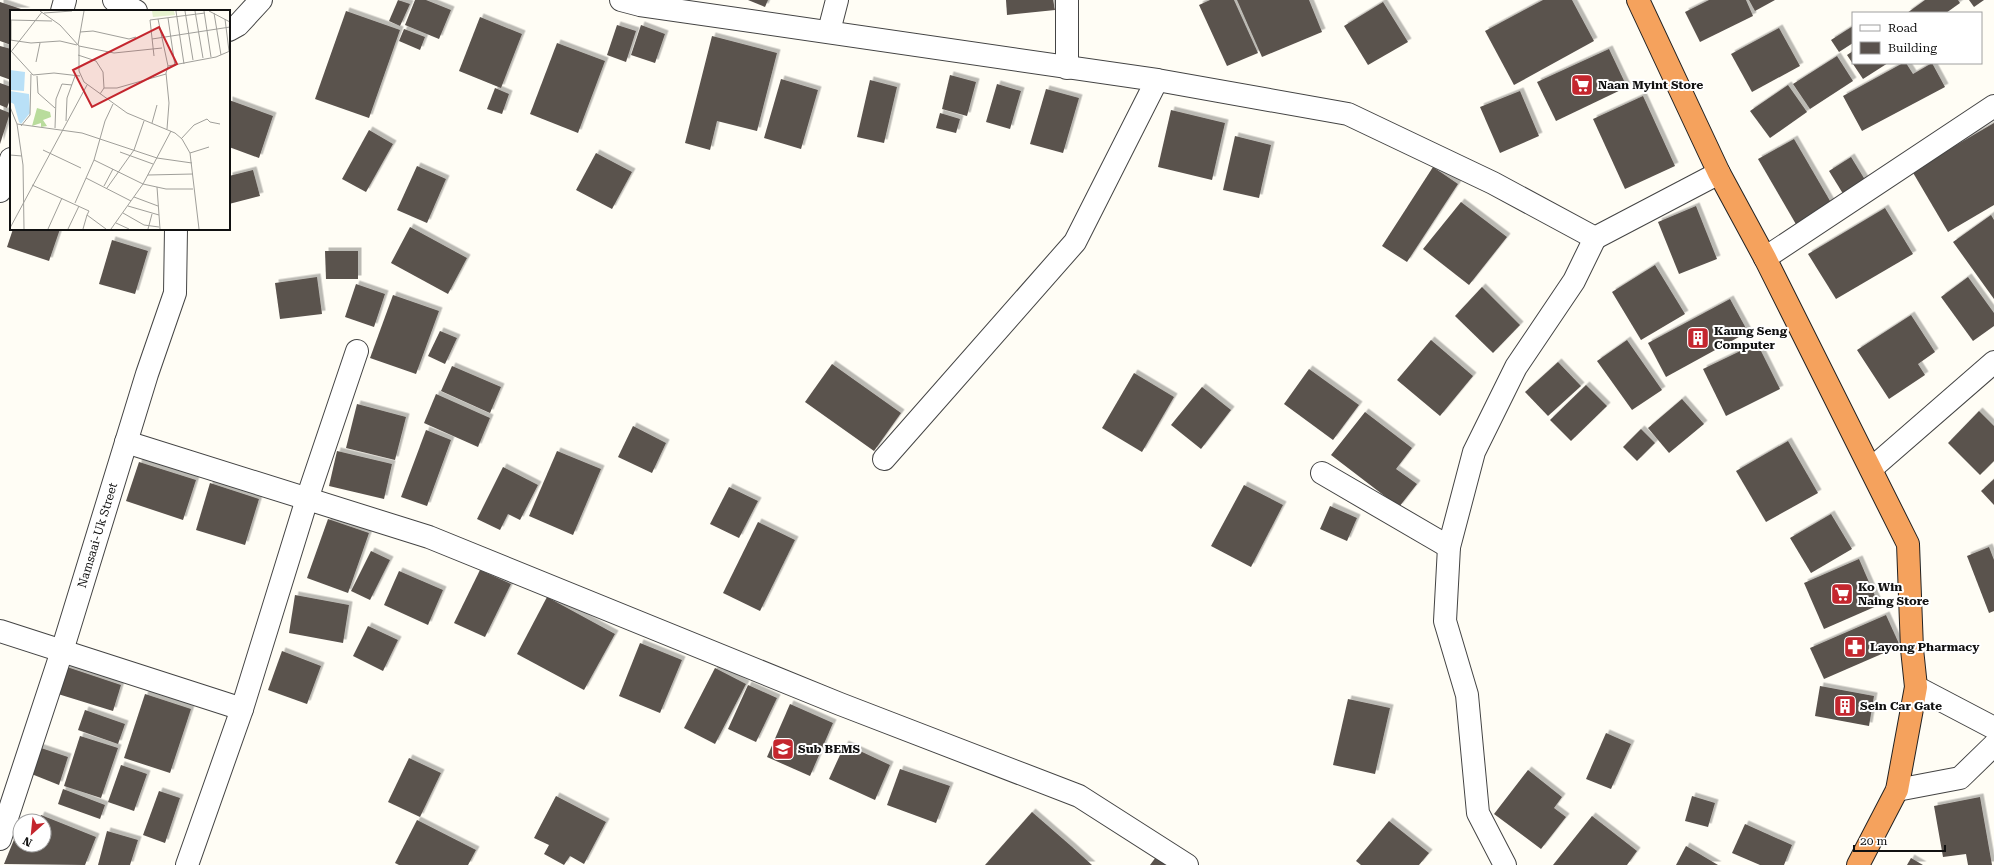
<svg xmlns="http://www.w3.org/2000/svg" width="1994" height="865" font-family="'Roboto Serif',serif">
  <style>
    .building { fill: #5a524d; filter: url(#shadow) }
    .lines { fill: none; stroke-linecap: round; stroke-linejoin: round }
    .minor-casing { stroke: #444; stroke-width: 24 }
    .highway-casing { stroke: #222; stroke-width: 24 }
    .minor { stroke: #fff; stroke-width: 22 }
    .highway { stroke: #f5a25d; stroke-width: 22 }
    .labels { text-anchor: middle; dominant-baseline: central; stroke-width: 4; stroke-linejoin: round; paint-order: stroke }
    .poi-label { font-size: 12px; font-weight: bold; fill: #111; stroke: #fff; text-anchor: start }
    .street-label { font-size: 12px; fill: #111; stroke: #fff }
    .inset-road { fill: none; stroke: #a09f9a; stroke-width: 1 }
    .view { fill: #c4262e; fill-opacity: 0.15; stroke: #c4262e; stroke-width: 2 }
    .inset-edge { fill: none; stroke: #111; stroke-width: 2 }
  </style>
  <defs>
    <filter id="shadow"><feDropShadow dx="3.5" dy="-3.5" stdDeviation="0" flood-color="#0004"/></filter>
  </defs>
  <rect width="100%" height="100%" fill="#fffdf5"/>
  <g class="building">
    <polygon points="398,0 410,4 400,26 389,21"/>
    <polygon points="415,0 426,0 451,10 439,39 405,25"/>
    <polygon points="748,0 768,0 765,7"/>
    <polygon points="1006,0 1053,0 1055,10 1007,15"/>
    <polygon points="1210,0 1234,0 1258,53 1227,66 1199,5"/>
    <polygon points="1237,0 1309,0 1322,32 1262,57"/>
    <polygon points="1543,0 1572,0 1594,41 1514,85 1485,31"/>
    <polygon points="1709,0 1746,0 1753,16 1700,42 1685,12"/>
    <polygon points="1749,0 1775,0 1755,11"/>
    <polygon points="1925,0 1958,0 1960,3 1946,13 1907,13"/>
    <polygon points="1969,0 1984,0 1974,7"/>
    <polygon points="0,2 27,11 11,11 11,45 0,41"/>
    <polygon points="1383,2 1408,42 1368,65 1344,26"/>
    <polygon points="346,11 400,30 369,118 315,99"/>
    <polygon points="480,17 522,34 501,88 459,71"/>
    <polygon points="617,25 636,31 626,62 607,55"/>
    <polygon points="641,25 665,34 655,63 631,55"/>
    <polygon points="1853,26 1853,43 1839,52 1831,40"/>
    <polygon points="1779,28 1800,66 1752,92 1731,54"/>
    <polygon points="404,29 425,37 420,50 399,41"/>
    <polygon points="712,36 777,53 757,131 717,121 710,150 685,143"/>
    <polygon points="557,43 605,61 578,133 530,114"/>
    <polygon points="0,46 11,49 11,80 0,76"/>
    <polygon points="1609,49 1627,87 1556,121 1537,82"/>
    <polygon points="1853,51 1853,63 1888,63 1863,79 1847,55"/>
    <polygon points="1837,56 1853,81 1810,109 1793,84"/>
    <polygon points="1903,63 1906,63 1913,74 1932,63 1945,87 1862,131 1843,96"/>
    <polygon points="950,75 976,82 967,116 942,109"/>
    <polygon points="781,79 818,90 801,149 764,138"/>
    <polygon points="870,80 897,87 884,143 857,137"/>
    <polygon points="0,83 11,87 11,96 7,108 0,105"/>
    <polygon points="997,84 1021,91 1010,129 986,122"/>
    <polygon points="1788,85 1807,112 1770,138 1750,111"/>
    <polygon points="495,88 509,94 502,114 487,109"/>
    <polygon points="1046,89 1079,98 1063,153 1030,144"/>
    <polygon points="1520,91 1539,136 1500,153 1480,107"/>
    <polygon points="1643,96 1675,166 1625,189 1593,119"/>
    <polygon points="229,100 273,116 259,158 229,147"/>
    <polygon points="0,109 10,113 0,144"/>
    <polygon points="1171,110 1225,123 1212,180 1158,167"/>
    <polygon points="940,113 960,119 956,133 936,128"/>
    <polygon points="1994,123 1994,205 1948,232 1912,171"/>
    <polygon points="369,130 393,144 366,192 342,179"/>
    <polygon points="1235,136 1271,145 1259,198 1223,190"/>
    <polygon points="1794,139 1833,206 1797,226 1758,159"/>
    <polygon points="596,153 632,172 612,209 576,190"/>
    <polygon points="1851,157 1867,183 1845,197 1829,171"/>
    <polygon points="417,166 446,179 427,223 397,210"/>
    <polygon points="1433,167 1458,184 1407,262 1382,246"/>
    <polygon points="253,170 260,196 229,204 229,176"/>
    <polygon points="1461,202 1507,237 1469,285 1423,249"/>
    <polygon points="1696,206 1717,259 1679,274 1658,222"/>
    <polygon points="1885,208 1913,254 1836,299 1808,254"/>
    <polygon points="1991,215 1994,220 1994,299 1953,242"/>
    <polygon points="410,227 467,258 448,294 391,263"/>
    <polygon points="13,229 60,229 49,261 7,247"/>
    <polygon points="112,240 148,251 135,294 99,284"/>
    <polygon points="325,251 358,251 358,279 326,279"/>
    <polygon points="1655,265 1685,314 1641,340 1612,292"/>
    <polygon points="317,277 322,314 280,319 275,283"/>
    <polygon points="1968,277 1994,313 1994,326 1973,341 1941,297"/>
    <polygon points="356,284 385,294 374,327 345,317"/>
    <polygon points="1482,287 1520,325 1493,353 1455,316"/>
    <polygon points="393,295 439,311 416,374 370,358"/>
    <polygon points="1730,299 1748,332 1666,377 1648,343"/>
    <polygon points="1911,315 1935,352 1918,364 1925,375 1889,399 1857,350"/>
    <polygon points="440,331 457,338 445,364 428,356"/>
    <polygon points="1431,340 1473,376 1440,416 1397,380"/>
    <polygon points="1627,340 1662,390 1632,410 1597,361"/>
    <polygon points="1757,343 1780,389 1726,416 1703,369"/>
    <polygon points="1558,362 1581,386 1548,416 1525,392"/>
    <polygon points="832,364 901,413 874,451 805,402"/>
    <polygon points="452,366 501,387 490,413 441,391"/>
    <polygon points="1309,369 1359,405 1333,440 1284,404"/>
    <polygon points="1134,373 1174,397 1142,452 1102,428"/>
    <polygon points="1586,385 1607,406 1571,441 1550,420"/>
    <polygon points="1202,387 1231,410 1201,449 1171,425"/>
    <polygon points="436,394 490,418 478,447 424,423"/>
    <polygon points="1682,399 1704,424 1669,453 1648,428"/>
    <polygon points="357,404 406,417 395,460 346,448"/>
    <polygon points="1979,411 1994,426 1994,461 1980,475 1948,443"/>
    <polygon points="1365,412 1412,448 1396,469 1417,484 1399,507 1331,455"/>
    <polygon points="633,426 666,443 652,473 618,457"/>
    <polygon points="1641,429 1655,443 1637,461 1623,447"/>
    <polygon points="426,430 451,440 427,506 401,497"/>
    <polygon points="1788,441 1818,493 1766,522 1736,471"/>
    <polygon points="337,451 392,464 384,499 329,486"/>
    <polygon points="557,451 601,469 573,535 529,516"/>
    <polygon points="139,462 196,480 183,520 126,501"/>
    <polygon points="503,467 538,485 520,520 508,514 500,530 477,519"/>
    <polygon points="1994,479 1994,505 1981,491"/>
    <polygon points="210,483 259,499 245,545 196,530"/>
    <polygon points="1244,485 1283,505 1251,567 1211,546"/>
    <polygon points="729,487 758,501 739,538 710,524"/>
    <polygon points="1330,506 1357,518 1347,541 1320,529"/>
    <polygon points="1831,514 1852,549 1811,573 1790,538"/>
    <polygon points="328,519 369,533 348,593 307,578"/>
    <polygon points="758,522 795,540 760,611 723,593"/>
    <polygon points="1989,547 1994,560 1994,611 1989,613 1967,556"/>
    <polygon points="371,551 390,560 370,600 351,591"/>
    <polygon points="1859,559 1879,605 1824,629 1804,583"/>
    <polygon points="480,570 511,584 485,637 454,623"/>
    <polygon points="399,571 443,590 428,625 384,605"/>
    <polygon points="295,595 349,605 343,643 289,633"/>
    <polygon points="547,597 615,634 584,690 517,654"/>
    <polygon points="1886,615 1900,646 1824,679 1810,648"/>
    <polygon points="368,626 398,640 383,671 353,656"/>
    <polygon points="640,643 682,660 660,713 619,696"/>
    <polygon points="282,651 321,666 307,704 268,690"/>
    <polygon points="67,667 121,685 113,711 58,694"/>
    <polygon points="715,668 746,684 715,744 684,728"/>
    <polygon points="748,685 777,698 756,742 728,729"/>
    <polygon points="1820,686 1874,696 1869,726 1815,716"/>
    <polygon points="145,694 191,709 170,773 124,758"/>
    <polygon points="1348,699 1390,708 1375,774 1333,765"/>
    <polygon points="790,704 833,723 810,776 767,757"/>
    <polygon points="85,710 125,724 118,744 78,730"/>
    <polygon points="1606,733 1631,744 1611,789 1586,779"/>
    <polygon points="80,736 118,748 101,798 64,786"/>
    <polygon points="845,744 890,765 875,800 829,779"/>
    <polygon points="38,747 68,757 59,785 29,773"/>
    <polygon points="409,758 441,773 420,817 388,802"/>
    <polygon points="121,765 147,774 134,811 108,802"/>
    <polygon points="900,769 950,786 936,823 887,805"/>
    <polygon points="1528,770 1562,797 1554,808 1566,817 1541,849 1494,814"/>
    <polygon points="63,789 105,805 100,819 58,804"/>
    <polygon points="159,791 180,798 165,843 143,835"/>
    <polygon points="556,796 606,822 584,864 570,856 564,865 544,854 549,845 534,838"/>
    <polygon points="1692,796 1715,803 1708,827 1685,821"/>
    <polygon points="1980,797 1992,865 1968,865 1966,854 1943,857 1934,806"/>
    <polygon points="1032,812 1071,846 1092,865 985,865"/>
    <polygon points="41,815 96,837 85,865 4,864 20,825 20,845 44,845 44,821 38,821"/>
    <polygon points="1592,816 1637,851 1627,865 1553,865"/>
    <polygon points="417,820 476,850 468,865 399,865 395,863"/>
    <polygon points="1389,821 1429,853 1419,865 1361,865 1356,861"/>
    <polygon points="1745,824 1792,845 1784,865 1760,865 1732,853"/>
    <polygon points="107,831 138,840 130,865 98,865"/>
    <polygon points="1686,846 1718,865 1676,865"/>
    <polygon points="1156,857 1166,865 1150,865"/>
    <polygon points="1911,858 1923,865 1907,865"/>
  </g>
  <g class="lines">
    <g class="minor-casing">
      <g id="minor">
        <polyline points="114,0 136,11"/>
        <polyline points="621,0 640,5 1157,80 1348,114 1493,183 1595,238 1719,173"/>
        <polyline points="1067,0 1067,68"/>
        <polyline points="62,11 65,0"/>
        <polyline points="229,30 238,25 261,0"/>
        <polyline points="829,31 837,0"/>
        <polyline points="0,191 11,159"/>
        <polyline points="1765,258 1994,106"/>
        <polyline points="126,442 429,537 840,704 1079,796 1187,865"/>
        <polyline points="884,459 1075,242 1157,80"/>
        <polyline points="1871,469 1994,362"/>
        <polyline points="1322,473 1449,547"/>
        <polyline points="0,631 242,709"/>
        <polyline points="1916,687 1994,728"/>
        <polyline points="1897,790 1960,778 1994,745"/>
        <path id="s1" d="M0 839 62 651 147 374 175 293 176 229"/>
        <polyline points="187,865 242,709 307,499 357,351"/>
        <polyline points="1505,865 1478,813 1467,695 1445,621 1449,547 1474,452 1516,367 1574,281 1595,238"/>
      </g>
    </g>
    <g class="highway-casing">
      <polyline id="highway" points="1638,0 1719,173 1765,258 1908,544 1912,649 1916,687 1897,790 1858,865"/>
    </g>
    <use href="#minor" class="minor"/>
    <use href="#highway" class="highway"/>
  </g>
  <defs>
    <g id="supermarket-square" transform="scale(1.15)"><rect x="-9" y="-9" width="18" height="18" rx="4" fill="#c4262e" stroke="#fff"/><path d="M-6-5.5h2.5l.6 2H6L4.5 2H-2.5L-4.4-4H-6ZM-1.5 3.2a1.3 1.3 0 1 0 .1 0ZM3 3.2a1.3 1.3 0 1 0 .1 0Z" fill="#fff"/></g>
    <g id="building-square" transform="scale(1.15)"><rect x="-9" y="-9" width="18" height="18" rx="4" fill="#c4262e" stroke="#fff"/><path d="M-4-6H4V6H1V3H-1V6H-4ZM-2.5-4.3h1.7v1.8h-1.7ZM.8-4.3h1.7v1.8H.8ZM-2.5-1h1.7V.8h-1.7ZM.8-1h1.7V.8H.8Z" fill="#fff"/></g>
    <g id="pharmacy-square" transform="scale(1.15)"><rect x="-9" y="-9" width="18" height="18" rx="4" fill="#c4262e" stroke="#fff"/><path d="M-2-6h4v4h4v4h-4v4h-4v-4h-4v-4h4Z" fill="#fff"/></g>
    <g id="school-square" transform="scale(1.15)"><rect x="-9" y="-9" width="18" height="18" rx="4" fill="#c4262e" stroke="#fff"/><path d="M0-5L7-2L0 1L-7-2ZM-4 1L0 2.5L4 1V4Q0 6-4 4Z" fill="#fff"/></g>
  </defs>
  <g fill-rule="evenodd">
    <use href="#supermarket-square" x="1582" y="85"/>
    <use href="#building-square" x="1698" y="338"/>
    <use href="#supermarket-square" x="1842" y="594"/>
    <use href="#pharmacy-square" x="1855" y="647"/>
    <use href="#building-square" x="1845" y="706"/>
    <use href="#school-square" x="783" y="749"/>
  </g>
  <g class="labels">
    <g class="poi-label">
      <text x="1598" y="85">Naan Myint Store</text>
      <text x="1714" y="331">Kaung Seng<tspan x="1714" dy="14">Computer</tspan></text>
      <text x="1858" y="587">Ko Win<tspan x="1858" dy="14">Naing Store</tspan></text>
      <text x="1870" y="647">Layong Pharmacy</text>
      <text x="1860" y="706">Sein Car Gate</text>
      <text x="798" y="749">Sub BEMS</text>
    </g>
    <g class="street-label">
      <text stroke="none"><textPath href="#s1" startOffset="319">Namsaai-Uk Street</textPath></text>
    </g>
  </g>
  <g transform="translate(10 10)">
    <rect width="220" height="220" fill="#fffdf5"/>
    <path d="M27 98 40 102 41 107 33 110 37 116 31 117V113L22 116Z" fill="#b9dc9c"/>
    <path d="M142 1H164L165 5 143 7Z" fill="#e6f2cf"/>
    <path d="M0 60 15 62 14 81 0 80ZM0 81 19 84 20 103 11 114 9 112 4 94 0 92Z" fill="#b9e0f7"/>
    <path class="inset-road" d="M30 1 50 15 69 36V61L74 72 117 103 165 123 172 129 180 143 189 219M166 1 174 54M175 1 183 50M185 1 193 48M194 1 201 47M199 1 220 12M34 3 62 1M204 3 211 45M158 8 165 56M148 9 158 56 156 63 159 93 157 119M215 9 219 41M0 10 42 11M70 22 83 21 119 29 126 27M142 29 220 17M0 30 21 33 50 31 67 35M1 30V10M68 35 74 1M69 36 104 43 152 38M1 41 23 65 44 63 70 66M0 43 32 2M68 45 86 51 93 62 94 78M144 46 140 10 195 3M26 52 30 33M158 56 206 47 220 41M27 66 28 83 45 98M90 84 94 78H107L156 64M0 97 7 114 13 155 14 219M56 111 57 88 65 66M142 113 147 95M7 114 72 123 147 148 182 153M11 116 20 105 21 64M45 118 46 89 52 74 62 75M171 129 184 115 197 109 200 112 210 114M33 140 71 158M110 142 143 154M180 143 199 137M0 145 12 146M84 150 133 174 156 179H183M138 165 183 164M76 168 121 191M22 175 79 201 77 205 96 219M94 176 103 159M147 177 150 219M97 178 124 140 134 111M124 187 148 196M65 193 84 150 95 111 103 94M118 196 149 205M113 203 134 215 149 217M106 213 119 219M0 218 77 75M38 219 52 188M58 219 69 196M73 219 77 205M101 219 133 174 161 121M138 219 142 204"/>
    <path class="view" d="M149 17 167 54 82 97 63 60Z"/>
    <rect width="220" height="220" class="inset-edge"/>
  </g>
  <rect x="1852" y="12" width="130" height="52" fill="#ffffff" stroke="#a0a0a0"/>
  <rect x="1860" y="25" width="20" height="6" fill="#ffffff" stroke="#a0a0a0"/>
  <text x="1888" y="32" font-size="12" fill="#111111">Road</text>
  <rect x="1860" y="42" width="20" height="12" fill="#5a524d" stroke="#a0a0a0"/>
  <text x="1888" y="52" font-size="12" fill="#111111">Building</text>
  <g transform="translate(32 833) rotate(207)"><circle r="19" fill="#ffffff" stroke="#a0a0a0"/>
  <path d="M0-3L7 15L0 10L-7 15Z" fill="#c4262e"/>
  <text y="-6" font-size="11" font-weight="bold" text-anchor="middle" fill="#111111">N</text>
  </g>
  <path d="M1854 845v6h91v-6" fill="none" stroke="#111111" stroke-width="2"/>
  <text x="1860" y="845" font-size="12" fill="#111111" stroke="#ffffff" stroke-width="3" paint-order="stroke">20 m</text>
</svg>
